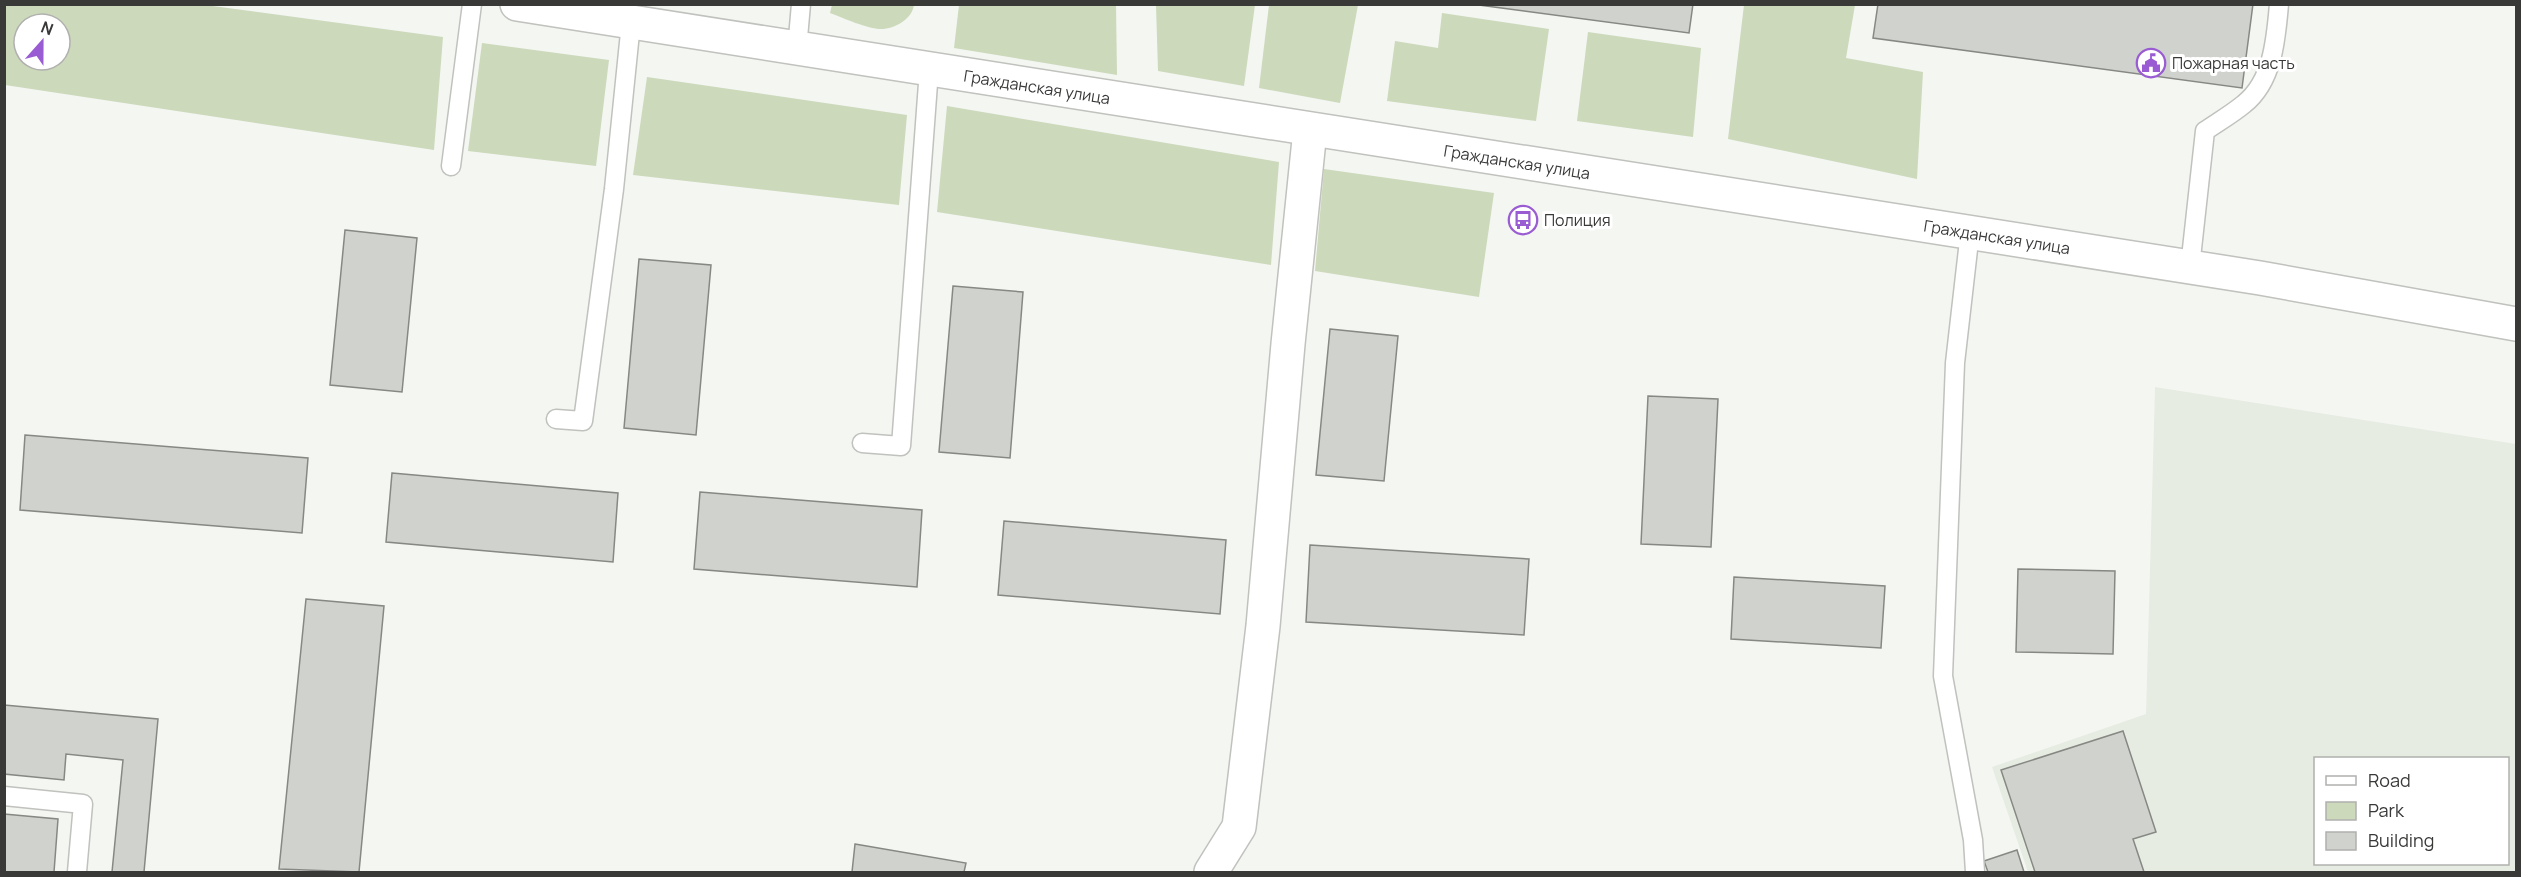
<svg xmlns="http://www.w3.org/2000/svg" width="2521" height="877" font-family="Manrope,sans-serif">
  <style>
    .built { fill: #e7ece2; fill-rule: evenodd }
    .green { fill: #ccd9bb; fill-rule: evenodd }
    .building { fill: #d0d2ce; stroke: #868884; stroke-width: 1.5 }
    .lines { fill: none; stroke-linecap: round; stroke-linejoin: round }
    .lane-casing { stroke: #c0c2be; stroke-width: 21 }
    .street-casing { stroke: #c0c2be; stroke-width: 36 }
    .secondary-casing { stroke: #c0c2be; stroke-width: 36 }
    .lane { stroke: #fff; stroke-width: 18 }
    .street { stroke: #fff; stroke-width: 33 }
    .secondary { stroke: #fff; stroke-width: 33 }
    .labels { text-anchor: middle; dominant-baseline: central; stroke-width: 6; stroke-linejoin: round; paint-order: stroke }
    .poi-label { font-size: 16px; fill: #393938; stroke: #fff; text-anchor: start }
    .street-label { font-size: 16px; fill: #393938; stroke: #fff }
  </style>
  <rect width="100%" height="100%" fill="#f4f6f2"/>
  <path class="built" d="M2155 387 2516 444V872H2028L1992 767 2146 714ZM2316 758H2508V864H2316Z"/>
  <g class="green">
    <path d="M4 5H205L443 37 434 150 5 85ZM24 24H60V60H24Z"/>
    <path d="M832 5V4L914 5C912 19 895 29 881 29 868 29 843 18 830 13Z"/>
    <polygon points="959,5 1116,5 1117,75 954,48"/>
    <polygon points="1156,5 1255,5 1244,86 1158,71"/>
    <polygon points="1269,5 1358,5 1340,103 1259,88"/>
    <polygon points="1744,5 1855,5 1846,58 1923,72 1917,179 1728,139"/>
    <polygon points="1442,13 1549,29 1536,121 1387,101 1395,41 1438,48"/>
    <polygon points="1588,32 1701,48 1693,137 1577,121"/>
    <polygon points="482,43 609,60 596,166 468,151"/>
    <polygon points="647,77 907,115 899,205 633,175"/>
    <polygon points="947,106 1279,162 1271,265 937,212"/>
    <polygon points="1324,169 1494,193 1479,297 1315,271"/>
  </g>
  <g class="building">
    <polygon points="1471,4 1693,4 1689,33"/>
    <polygon points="1878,4 2253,4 2242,88 1873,38"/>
    <polygon points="345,230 417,238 402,392 330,385"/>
    <polygon points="639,259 711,265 696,435 624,428"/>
    <polygon points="953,286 1023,292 1010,458 939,452"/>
    <polygon points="1330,329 1398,336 1384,481 1316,475"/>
    <polygon points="1648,396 1718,399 1711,547 1641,544"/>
    <polygon points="25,435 308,458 302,533 20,510"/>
    <polygon points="392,473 618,493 613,562 386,542"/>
    <polygon points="700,492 922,510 917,587 694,569"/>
    <polygon points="1004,521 1226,540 1220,614 998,595"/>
    <polygon points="1310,545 1529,559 1524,635 1306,622"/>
    <polygon points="2018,569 2115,571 2113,654 2016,652"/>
    <polygon points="1734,577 1885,586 1881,648 1731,639"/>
    <polygon points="306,599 384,606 359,872 279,869"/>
    <polygon points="4,705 158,719 144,872 112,872 123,760 66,754 64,780 4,774"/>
    <polygon points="2123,731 2156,832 2133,839 2144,872 2035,872 2001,770"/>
    <polygon points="4,814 58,819 54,872 4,872"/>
    <polygon points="855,844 966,863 964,872 852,872"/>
    <polygon points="2017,850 2024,872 1988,872 1984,861"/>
  </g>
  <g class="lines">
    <g class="lane-casing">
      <g id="lane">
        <polyline points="797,49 801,4"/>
        <polyline points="451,166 472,4"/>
        <polyline points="1970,232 1955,363 1943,676 1973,840 1975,872"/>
        <path d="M2190 267 2205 131C2218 122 2232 114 2244 104 2273 81 2276 39 2279 4"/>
        <polyline points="556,419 583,421 614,189 631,23"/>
        <polyline points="862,443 901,446 929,70"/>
        <polyline points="4,796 83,804 77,872"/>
      </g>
    </g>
    <g class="street-casing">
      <polyline id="street" points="1211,872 1239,827 1263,626 1288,344 1310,130"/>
    </g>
    <g class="secondary-casing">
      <polyline id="secondary" points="517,4 2260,278 2516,324"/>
    </g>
    <use href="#lane" class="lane"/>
    <use href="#street" class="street"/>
    <use href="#secondary" class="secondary"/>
  </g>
  <defs>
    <g id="civic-ring" transform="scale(1.5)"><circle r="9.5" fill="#fff" stroke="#9a5cd2" stroke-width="1.5"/><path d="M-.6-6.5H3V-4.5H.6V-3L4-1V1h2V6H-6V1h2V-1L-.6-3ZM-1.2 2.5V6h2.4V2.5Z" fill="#9a5cd2"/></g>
    <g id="bus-ring" transform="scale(1.5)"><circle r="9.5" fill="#fff" stroke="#9a5cd2" stroke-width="1.5"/><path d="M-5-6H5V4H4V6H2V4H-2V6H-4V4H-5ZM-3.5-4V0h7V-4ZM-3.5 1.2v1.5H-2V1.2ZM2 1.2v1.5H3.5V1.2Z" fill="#9a5cd2"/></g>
  </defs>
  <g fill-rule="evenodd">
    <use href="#civic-ring" x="2151" y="63"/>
    <use href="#bus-ring" x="1523" y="220"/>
  </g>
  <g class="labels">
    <g class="poi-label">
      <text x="2172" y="63">Пожарная часть</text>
      <text x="1544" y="220">Полиция</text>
    </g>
    <g class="street-label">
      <text transform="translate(1037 87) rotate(9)">Гражданская улица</text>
      <text transform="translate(1517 162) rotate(9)">Гражданская улица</text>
      <text transform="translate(1997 237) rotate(9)">Гражданская улица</text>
    </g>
  </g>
  <rect width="2521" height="877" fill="none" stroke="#393938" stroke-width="12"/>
  <rect x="2314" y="757" width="195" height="108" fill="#ffffff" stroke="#b0b0af" stroke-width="1.5"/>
  <rect x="2326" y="776" width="30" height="9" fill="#ffffff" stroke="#b0b0af" stroke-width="1.5"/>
  <text x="2368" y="787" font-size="18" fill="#393938">Road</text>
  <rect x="2326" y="802" width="30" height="18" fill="#ccd9bb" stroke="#b0b0af" stroke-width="1.5"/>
  <text x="2368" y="817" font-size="18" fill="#393938">Park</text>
  <rect x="2326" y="832" width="30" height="18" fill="#d0d2ce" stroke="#b0b0af" stroke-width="1.5"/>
  <text x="2368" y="847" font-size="18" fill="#393938">Building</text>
  <g transform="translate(42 42) rotate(21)"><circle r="28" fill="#ffffff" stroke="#b0b0af" stroke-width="1.5"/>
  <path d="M0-4.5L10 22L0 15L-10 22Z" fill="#9a5cd2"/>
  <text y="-9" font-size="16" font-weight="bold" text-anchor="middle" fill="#393938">N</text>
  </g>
</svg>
